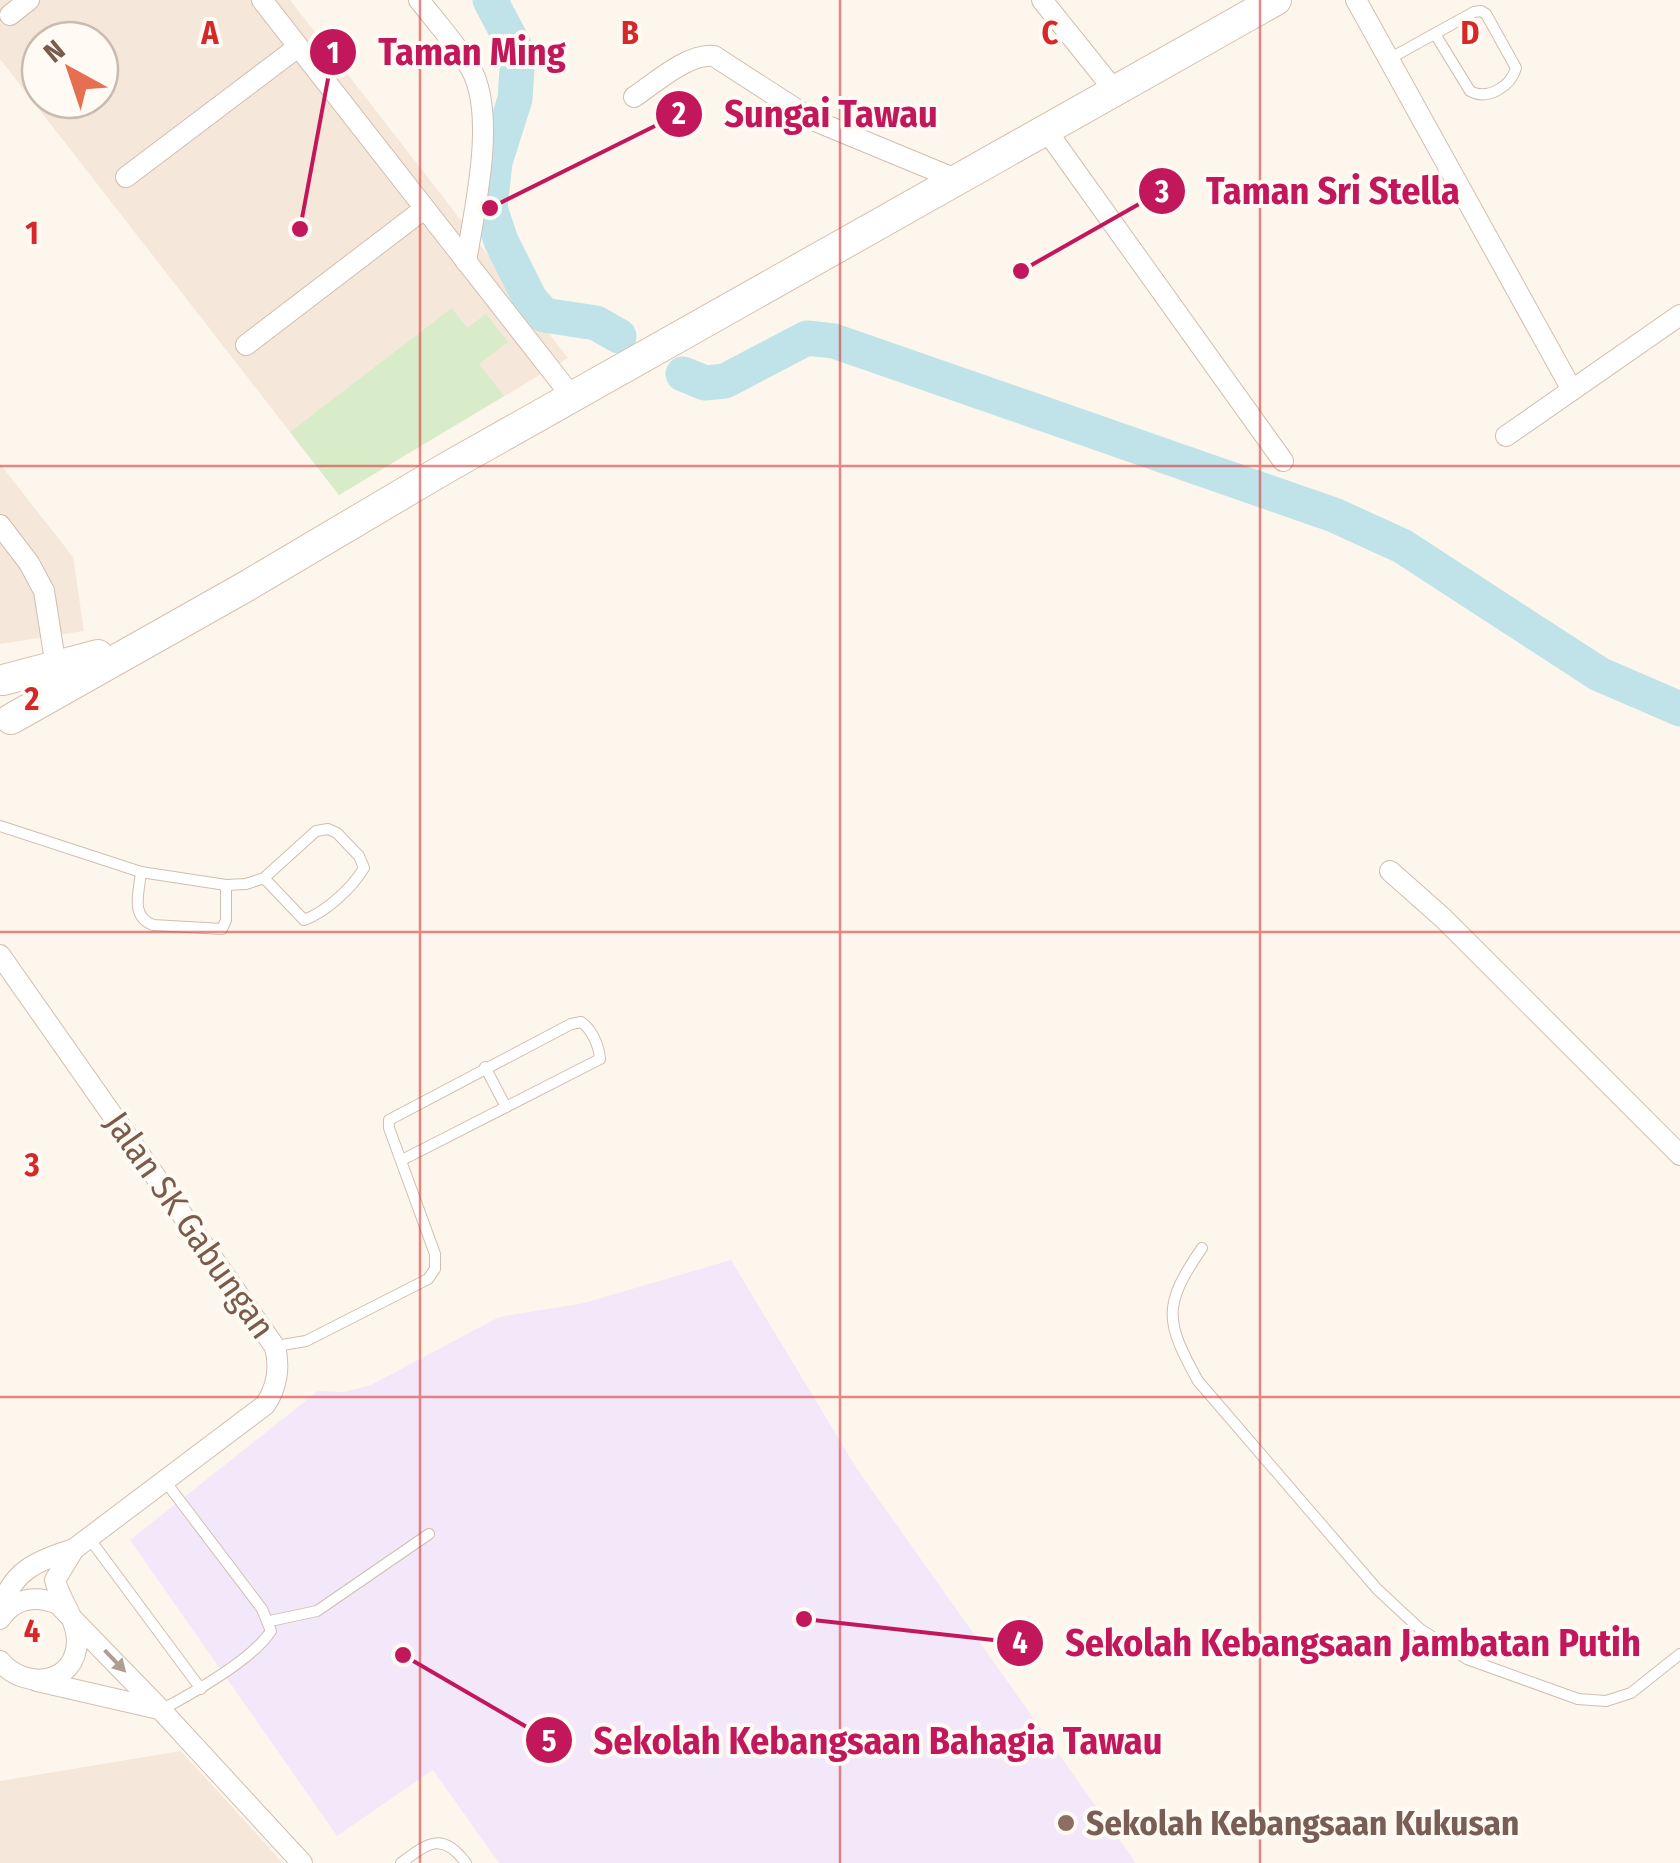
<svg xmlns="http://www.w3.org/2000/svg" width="1680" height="1863" font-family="'Fira Sans Condensed',sans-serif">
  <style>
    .residential { fill: #f5e8da; fill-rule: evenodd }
    .education { fill: #f3e8fa }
    .green { fill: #d8ecc9 }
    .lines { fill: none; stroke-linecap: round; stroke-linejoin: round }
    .river { stroke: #bfe3e8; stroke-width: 35 }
    .lane-casing { stroke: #d1beb0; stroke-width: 12 }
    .street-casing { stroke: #d1beb0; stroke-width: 22 }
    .secondary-casing { stroke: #d6c0b0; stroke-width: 32 }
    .lane { stroke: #fff; stroke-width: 10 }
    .street { stroke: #fff; stroke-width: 20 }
    .secondary { stroke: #fff; stroke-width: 30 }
    .oneway { fill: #af9d94 }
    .grid { fill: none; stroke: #d62828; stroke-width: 2.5; stroke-opacity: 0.55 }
    .education-dot { fill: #8d6e63; stroke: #fffaf3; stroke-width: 4 }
    .labels { text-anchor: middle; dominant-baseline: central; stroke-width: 8; stroke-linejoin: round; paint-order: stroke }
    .street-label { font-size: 35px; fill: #7a5c4d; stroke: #fffaf3 }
    .education-label { font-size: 35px; font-weight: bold; fill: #785e54; stroke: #fffaf3; text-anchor: start }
    .grid-label { font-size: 32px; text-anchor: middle; font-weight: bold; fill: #d62828; stroke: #fffaf3; stroke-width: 8; stroke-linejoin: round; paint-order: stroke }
    .leader { fill: none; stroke: #c2185b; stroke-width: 4 }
    .callout-dot { fill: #c2185b; stroke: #fffaf3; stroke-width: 4 }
    .mark-label { font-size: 30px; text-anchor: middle; font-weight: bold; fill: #fff }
    .callout-label { font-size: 38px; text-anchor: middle; font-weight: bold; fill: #c2185b; stroke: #fffaf3; stroke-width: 8; stroke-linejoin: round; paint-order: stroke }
  </style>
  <rect width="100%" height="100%" fill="#fdf6ec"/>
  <g class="residential">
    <path d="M0 0H290L568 358 339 495 0 59ZM40 40H100V100H40Z"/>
    <polygon points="0,464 73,557 84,631 0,644"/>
    <polygon points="181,1751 283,1863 0,1863 0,1781"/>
  </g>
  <polygon class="education" points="731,1260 857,1469 1136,1863 499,1863 433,1770 337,1836 130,1540 318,1391 344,1392 371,1385 499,1317 584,1303"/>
  <polygon class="green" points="452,308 467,328 486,314 508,342 479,364 504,396 339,495 290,432"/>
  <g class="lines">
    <g class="river">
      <polyline points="490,0 518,53 515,99 495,162 490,208 501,241 530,299 544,315 596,323 619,336"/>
      <polyline points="683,374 705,383 725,381 807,338 834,341 1334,515 1402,546 1599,674 1680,709"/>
    </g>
    <g class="lane-casing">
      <g id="lane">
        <path d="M1389 59 1474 12 1481 11 1486 14 1516 68C1511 86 1488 101 1470 91L1435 34"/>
        <path d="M0 826 141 872 226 885 246 884 264 878 316 831 328 829 337 833 359 856 364 868C352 888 326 912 304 920L264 878"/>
        <path d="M141 872C139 893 130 916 153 925L222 929 226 920V885"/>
        <polyline points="485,1067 506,1107"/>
        <path d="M1202 1248C1162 1306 1165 1321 1198 1381L1377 1589 1420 1629 1467 1659 1578 1699 1606 1701 1631 1693 1680 1654"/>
        <path d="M276 1346 306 1341 428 1279 435 1269V1254L389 1128V1120L571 1024 581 1022C592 1029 599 1046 600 1059L402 1160"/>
        <polyline points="89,1538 201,1689"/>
        <polyline points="270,1621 317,1611 429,1534"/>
        <path d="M161 1710C193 1693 252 1660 271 1631L262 1609 165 1481"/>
        <path d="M401 1863C428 1843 442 1831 466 1863"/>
      </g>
    </g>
    <g class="street-casing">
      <g id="street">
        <polyline points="262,0 573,398"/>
        <path d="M419 0C436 22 457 45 471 69 497 116 474 211 466 262"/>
        <polyline points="1042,0 1115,91"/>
        <polyline points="1356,0 1572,390"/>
        <polyline points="10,15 29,0"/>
        <path d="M634 97C655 83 688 53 714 56L813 120 958 180"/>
        <polyline points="1046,130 1283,461"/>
        <polyline points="126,177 298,47"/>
        <polyline points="246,345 424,209"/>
        <polyline points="1506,436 1680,315"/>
        <polyline points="0,525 29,563 44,591 56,667"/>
        <polyline points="1390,871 1443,918 1680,1155"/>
        <path d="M0 955 275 1347C280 1367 277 1388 265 1405L74 1549C35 1561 10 1572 0 1613"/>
        <path d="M0 1619C14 1598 36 1595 58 1604L161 1710 302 1863"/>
        <path d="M0 1661C25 1691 76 1685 77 1641 77 1619 60 1601 55 1580L74 1549"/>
        <polyline points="37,1681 159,1709"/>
      </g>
    </g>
    <g class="secondary-casing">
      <g id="secondary">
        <polyline points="3,680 98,655"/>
        <polyline points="11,719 245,587 446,468 1276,0"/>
      </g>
    </g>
    <use href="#lane" class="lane"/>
    <use href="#street" class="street"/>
    <use href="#secondary" class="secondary"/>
  </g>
  <defs><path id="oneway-solid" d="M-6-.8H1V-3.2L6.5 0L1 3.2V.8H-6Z" transform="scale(2.5)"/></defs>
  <use class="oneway" href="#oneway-solid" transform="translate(115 1661) rotate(46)"/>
  <path class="grid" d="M420 0V1863M840 0V1863M1260 0V1863M0 466H1680M0 932H1680M0 1397H1680"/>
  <circle class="education-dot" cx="1066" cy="1823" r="10"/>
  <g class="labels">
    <g class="street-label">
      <text transform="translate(190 1225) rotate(55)">Jalan SK Gabungan</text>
    </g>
    <g class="education-label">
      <text x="1086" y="1823">Sekolah Kebangsaan Kukusan</text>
    </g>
  </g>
  <g class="grid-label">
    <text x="210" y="44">A</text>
    <text x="630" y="44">B</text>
    <text x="1050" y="44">C</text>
    <text x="1470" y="44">D</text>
    <text x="32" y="244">1</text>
    <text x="32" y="710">2</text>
    <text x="32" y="1176">3</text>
    <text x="32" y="1642">4</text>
  </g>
  <path class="leader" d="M300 229L333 52M490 208L679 114M1021 271L1162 191M804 1619L1020 1643M403 1655L549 1740"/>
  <g class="callout-dot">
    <circle cx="300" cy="229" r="10"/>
    <circle cx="490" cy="208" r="10"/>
    <circle cx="1021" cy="271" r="10"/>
    <circle cx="804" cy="1619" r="10"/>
    <circle cx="403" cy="1655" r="10"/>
    <circle cx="333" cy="52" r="25"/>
    <circle cx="679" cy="114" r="25"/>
    <circle cx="1162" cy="191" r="25"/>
    <circle cx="1020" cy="1643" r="25"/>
    <circle cx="549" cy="1740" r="25"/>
  </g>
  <g class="mark-label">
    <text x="333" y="63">1</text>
    <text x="679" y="124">2</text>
    <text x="1162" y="202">3</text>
    <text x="1020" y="1653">4</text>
    <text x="549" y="1751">5</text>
  </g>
  <g class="callout-label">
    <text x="472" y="65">Taman Ming</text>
    <text x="831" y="127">Sungai Tawau</text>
    <text x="1333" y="204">Taman Sri Stella</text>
    <text x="1353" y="1656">Sekolah Kebangsaan Jambatan Putih</text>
    <text x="878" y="1754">Sekolah Kebangsaan Bahagia Tawau</text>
  </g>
  <g transform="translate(70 70) rotate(320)"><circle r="48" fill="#fffaf3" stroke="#cabbb1" stroke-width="2.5"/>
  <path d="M0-8L18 38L0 25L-18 38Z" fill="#e76f51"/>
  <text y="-15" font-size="28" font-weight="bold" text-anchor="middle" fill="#7a5c4d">N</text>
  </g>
</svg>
